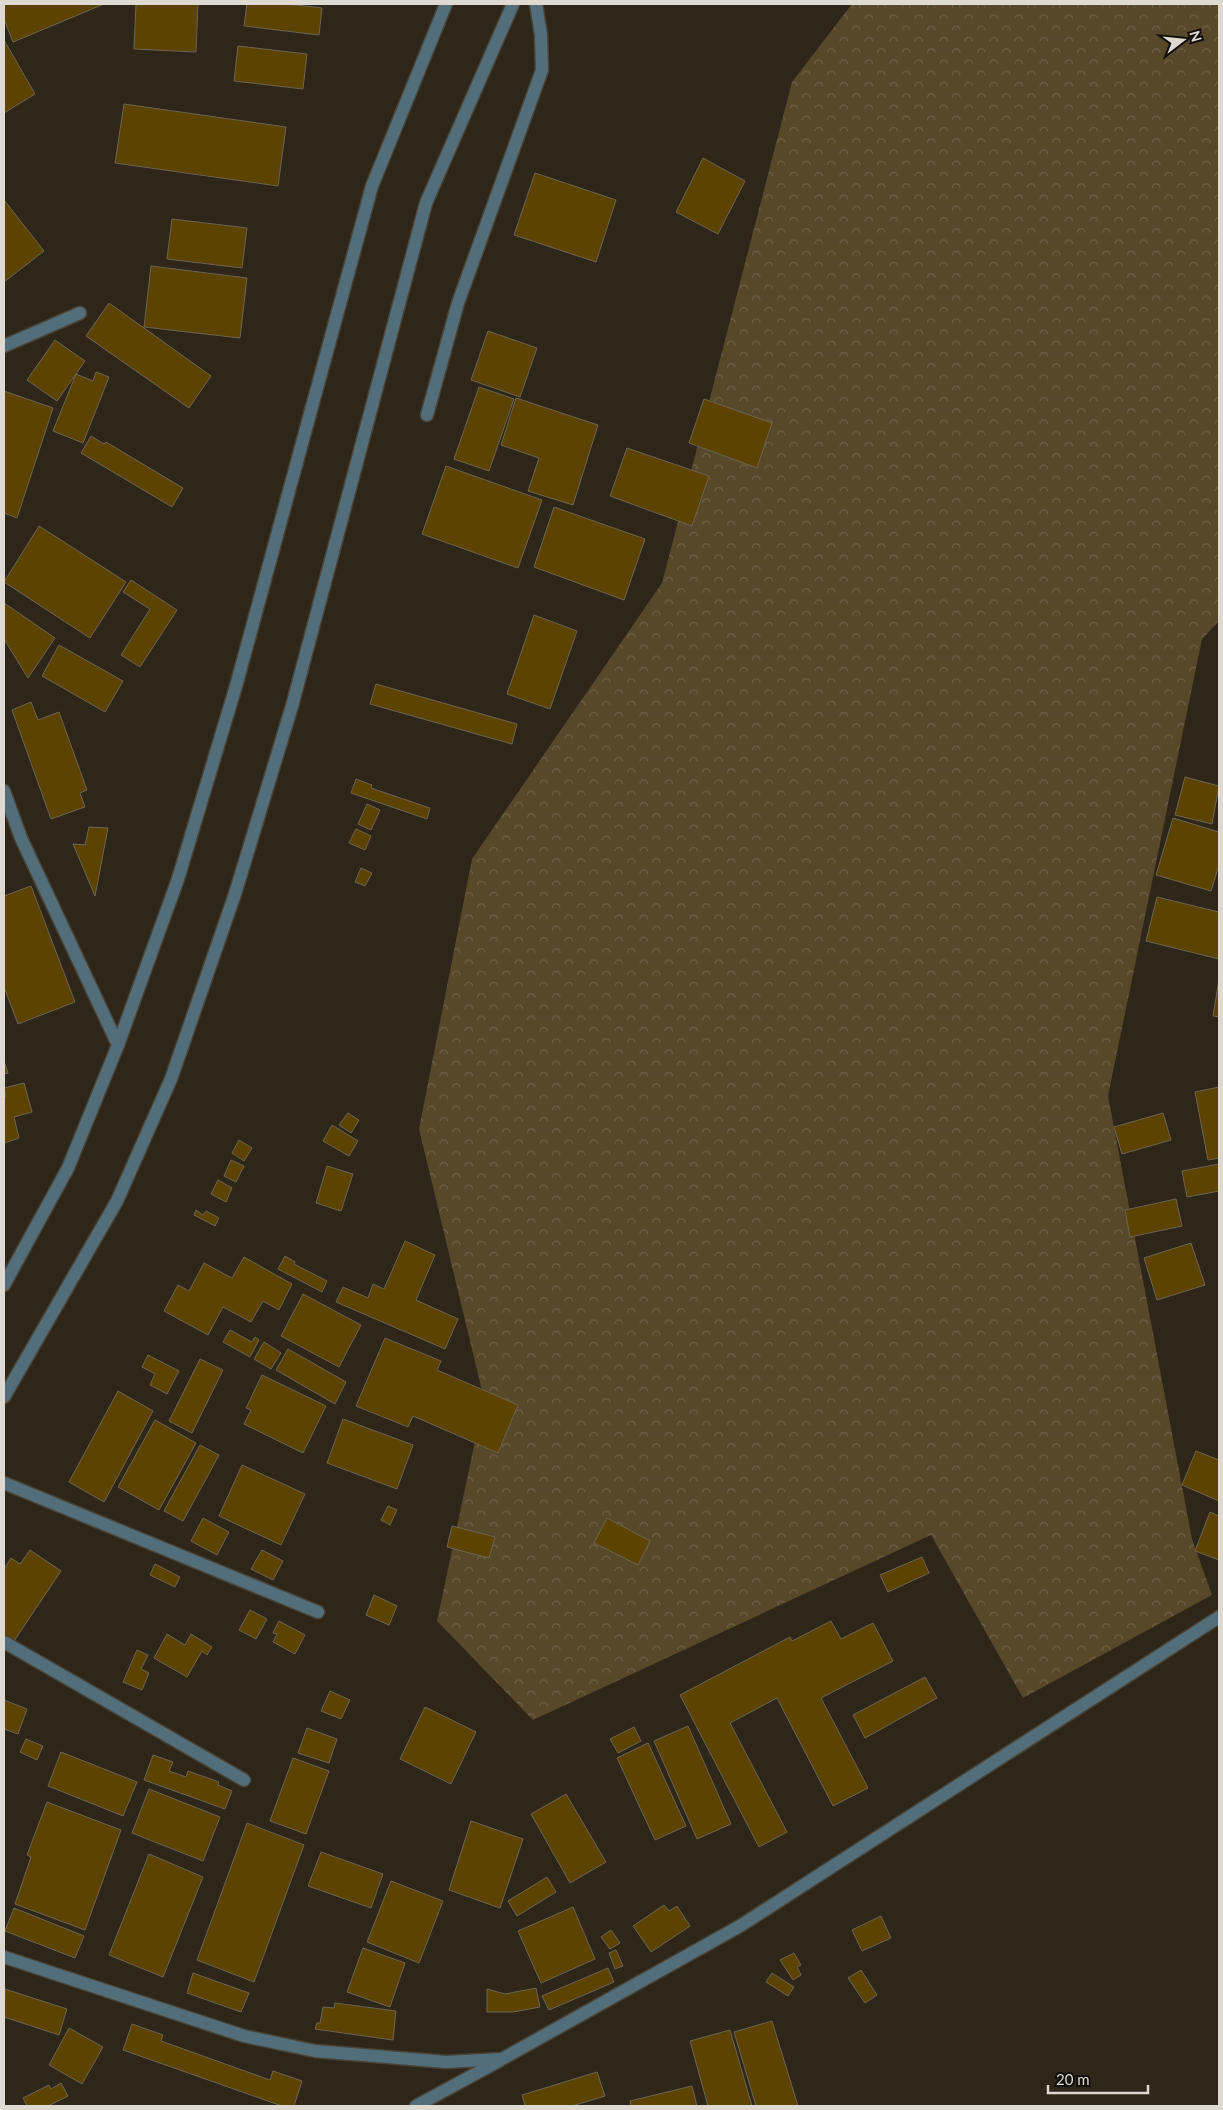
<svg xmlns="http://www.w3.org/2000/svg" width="1223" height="2110" font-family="Lato,sans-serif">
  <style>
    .forest { fill: url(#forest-crowns) }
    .building { fill: #5c4300; stroke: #6d6556 }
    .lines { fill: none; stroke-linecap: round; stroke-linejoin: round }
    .minor-casing { stroke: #494336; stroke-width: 15 }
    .minor { stroke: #536e7b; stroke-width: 12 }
  </style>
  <defs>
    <pattern id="forest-crowns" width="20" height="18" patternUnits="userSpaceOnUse" patternTransform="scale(1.25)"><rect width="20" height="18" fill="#57482a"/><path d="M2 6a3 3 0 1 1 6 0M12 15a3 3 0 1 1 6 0" fill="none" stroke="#6f6248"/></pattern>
  </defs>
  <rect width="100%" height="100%" fill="#2d2619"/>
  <polygon class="forest" points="852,4 1219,4 1219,621 1202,639 1108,1096 1192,1539 1212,1595 1023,1698 931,1535 533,1720 437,1621 484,1399 419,1129 472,859 662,583 792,82"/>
  <g class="building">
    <polygon points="4,4 104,4 13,42 4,19"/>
    <polygon points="136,4 198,4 196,52 134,49"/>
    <polygon points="247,4 288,4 322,8 319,35 244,26"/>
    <polygon points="4,40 35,94 4,113"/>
    <polygon points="238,46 307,54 303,89 234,81"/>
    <polygon points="124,104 286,127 278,186 115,163"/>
    <polygon points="703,158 745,181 718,234 676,212"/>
    <polygon points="535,173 616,200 596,262 514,235"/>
    <polygon points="4,200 44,251 4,282"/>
    <polygon points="172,219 247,228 242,268 167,259"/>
    <polygon points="151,266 247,278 240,338 144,327"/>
    <polygon points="109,303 211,376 189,408 86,336"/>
    <polygon points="488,331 537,348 520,397 471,380"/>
    <polygon points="55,340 85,361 57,401 27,380"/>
    <polygon points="96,372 109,377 83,443 53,431 76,374 93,381"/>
    <polygon points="479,387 514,399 489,471 454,459"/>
    <polygon points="4,391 53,408 17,518 4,513"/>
    <polygon points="516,398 598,425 573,505 528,491 539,458 501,445"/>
    <polygon points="704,399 772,423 757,468 689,443"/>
    <polygon points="91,436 104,444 106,442 183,488 172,507 81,453"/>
    <polygon points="627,448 709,476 692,526 610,496"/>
    <polygon points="446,466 542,500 518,568 422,534"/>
    <polygon points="554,507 645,539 624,600 534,567"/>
    <polygon points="39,526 126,582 90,638 4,582"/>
    <polygon points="131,580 177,610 140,667 121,655 150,609 123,592"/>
    <polygon points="4,603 55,638 28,678 4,639"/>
    <polygon points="534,615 577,631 550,709 507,694"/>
    <polygon points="59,645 123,681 105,712 42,676"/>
    <polygon points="376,684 517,724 512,744 370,704"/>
    <polygon points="31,702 38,720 59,712 87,790 80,793 85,807 51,819 12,710"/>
    <polygon points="1185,777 1219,786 1212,824 1175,815"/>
    <polygon points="356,779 372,785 371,788 430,808 427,819 351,793"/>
    <polygon points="367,804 380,810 371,830 358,824"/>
    <polygon points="1173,818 1219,832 1219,865 1211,891 1156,875"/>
    <polygon points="89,827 108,828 95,896 73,844 85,845"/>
    <polygon points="356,829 371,836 365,850 349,843"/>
    <polygon points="361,868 372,873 365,886 355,882"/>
    <polygon points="31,886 75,1002 18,1024 4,987 4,896"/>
    <polygon points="1157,897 1219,912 1219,959 1146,941"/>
    <polygon points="1219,979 1219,1017 1213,1016"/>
    <polygon points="4,1061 8,1073 4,1074"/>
    <polygon points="24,1083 32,1112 14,1117 19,1138 4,1143 4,1097 6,1096 4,1088"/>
    <polygon points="1219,1087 1219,1158 1208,1160 1195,1092"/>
    <polygon points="348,1113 359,1120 351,1133 339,1125"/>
    <polygon points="1163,1113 1171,1140 1122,1154 1114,1127"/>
    <polygon points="332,1125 358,1141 349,1156 323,1141"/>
    <polygon points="239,1140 252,1148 244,1161 232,1153"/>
    <polygon points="231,1160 244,1166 236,1182 224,1176"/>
    <polygon points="1219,1164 1219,1191 1187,1197 1182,1171"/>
    <polygon points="327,1166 353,1174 341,1211 316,1203"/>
    <polygon points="218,1180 232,1188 226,1202 211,1194"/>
    <polygon points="1176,1199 1182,1226 1130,1237 1125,1210"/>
    <polygon points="196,1210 203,1215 206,1211 219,1218 215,1226 194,1215"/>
    <polygon points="405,1241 435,1255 416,1300 458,1319 445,1349 336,1302 343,1287 368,1298 373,1284 384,1289"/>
    <polygon points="1191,1243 1205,1285 1157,1300 1144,1258"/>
    <polygon points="285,1256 295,1262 294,1264 327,1281 322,1292 278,1269"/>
    <polygon points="244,1257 292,1284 279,1310 263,1301 251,1322 223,1307 208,1335 164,1311 178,1285 189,1291 204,1263 232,1278"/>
    <polygon points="303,1294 361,1325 339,1367 281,1336"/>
    <polygon points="230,1330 252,1342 255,1337 259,1340 250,1357 223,1342"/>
    <polygon points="385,1338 441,1361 437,1370 518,1405 498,1453 413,1416 408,1427 356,1406"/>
    <polygon points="264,1342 281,1353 271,1369 254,1359"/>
    <polygon points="288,1349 346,1382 335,1404 276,1370"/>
    <polygon points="148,1355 179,1371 167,1394 150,1385 155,1374 142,1367"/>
    <polygon points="200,1359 223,1370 192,1433 169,1421"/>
    <polygon points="262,1375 326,1406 303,1453 244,1424 251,1410 246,1408"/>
    <polygon points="118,1391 153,1411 104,1502 69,1482"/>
    <polygon points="343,1419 413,1445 397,1489 327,1463"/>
    <polygon points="155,1420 196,1443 159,1510 118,1487"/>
    <polygon points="200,1445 219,1455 183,1521 164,1511"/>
    <polygon points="1196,1451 1219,1460 1219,1501 1182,1485"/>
    <polygon points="242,1465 305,1494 281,1545 219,1516"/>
    <polygon points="388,1506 397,1510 390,1525 381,1520"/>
    <polygon points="1210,1512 1219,1516 1219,1560 1195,1551"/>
    <polygon points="203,1518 229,1532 217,1555 191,1541"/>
    <polygon points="607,1518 650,1541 638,1565 594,1543"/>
    <polygon points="452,1526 495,1537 489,1558 447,1547"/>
    <polygon points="30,1550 61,1571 12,1644 4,1639 4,1569 11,1558 20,1564"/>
    <polygon points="262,1550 283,1561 273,1580 251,1569"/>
    <polygon points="922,1557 929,1573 888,1592 880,1575"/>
    <polygon points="155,1564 180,1577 175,1587 150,1575"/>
    <polygon points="374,1595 397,1606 389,1625 366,1615"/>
    <polygon points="250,1610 267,1619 256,1639 239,1630"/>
    <polygon points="279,1621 305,1635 295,1654 273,1642 277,1634 273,1633"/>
    <polygon points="831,1621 841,1639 873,1623 893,1661 821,1698 868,1788 833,1806 777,1698 730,1723 787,1832 759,1847 680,1695 790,1637 792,1641"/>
    <polygon points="167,1634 185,1645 191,1634 212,1647 207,1655 202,1651 187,1677 154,1658"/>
    <polygon points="137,1650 148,1655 141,1669 149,1673 142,1690 123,1682"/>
    <polygon points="925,1677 937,1698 865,1738 853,1715"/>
    <polygon points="330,1691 350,1700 341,1719 321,1711"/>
    <polygon points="4,1700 27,1709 18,1734 4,1729"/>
    <polygon points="425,1707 476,1732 451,1784 400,1759"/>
    <polygon points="688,1726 731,1824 697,1839 654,1741"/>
    <polygon points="634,1727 641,1741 618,1753 610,1739"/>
    <polygon points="307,1728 337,1739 329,1763 298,1753"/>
    <polygon points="26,1739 43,1746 37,1760 20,1752"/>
    <polygon points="648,1743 686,1826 655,1840 617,1758"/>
    <polygon points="61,1752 137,1782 123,1816 48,1786"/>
    <polygon points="153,1755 173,1762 169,1771 186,1777 188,1771 219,1782 218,1785 232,1791 225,1809 144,1780"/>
    <polygon points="293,1758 329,1771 306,1834 270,1821"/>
    <polygon points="149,1789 220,1817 203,1861 132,1833"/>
    <polygon points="566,1794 606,1862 570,1883 531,1814"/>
    <polygon points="47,1802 121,1830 85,1930 15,1904 31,1857 27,1855"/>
    <polygon points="471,1821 523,1839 500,1908 449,1890"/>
    <polygon points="247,1823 304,1845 254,1982 197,1960"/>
    <polygon points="321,1852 383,1874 371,1908 308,1886"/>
    <polygon points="149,1854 203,1877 163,1977 109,1955"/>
    <polygon points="547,1877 556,1892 517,1916 508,1901"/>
    <polygon points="391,1881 443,1901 419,1963 367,1942"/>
    <polygon points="664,1905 669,1911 677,1906 690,1926 651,1952 633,1926"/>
    <polygon points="573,1907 595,1959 541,1983 518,1931"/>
    <polygon points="14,1908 84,1936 75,1958 5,1931"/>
    <polygon points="881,1916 891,1938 862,1951 852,1930"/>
    <polygon points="611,1930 620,1943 610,1949 601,1937"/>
    <polygon points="363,1948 405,1963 390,2007 347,1992"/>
    <polygon points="616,1950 623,1966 615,1969 609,1953"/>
    <polygon points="794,1953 801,1965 797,1967 801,1975 793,1980 780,1960"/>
    <polygon points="608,1968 614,1982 549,2010 542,1996"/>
    <polygon points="861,1970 877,1995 865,2003 848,1978"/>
    <polygon points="193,1973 249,1993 241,2012 187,1993"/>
    <polygon points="772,1973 794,1987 788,1996 766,1982"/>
    <polygon points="536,1988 540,2007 513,2012 487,2012 487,1989 505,1994"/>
    <polygon points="5,1989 67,2009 59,2035 4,2017"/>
    <polygon points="335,2003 396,2011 393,2040 315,2029 317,2023 320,2023 323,2007 334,2008"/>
    <polygon points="772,2021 798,2106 756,2106 734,2032"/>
    <polygon points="132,2024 163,2035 161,2041 270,2080 273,2071 302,2081 294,2106 282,2106 123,2050"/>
    <polygon points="69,2028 103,2047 82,2084 49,2065"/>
    <polygon points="730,2030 752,2106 708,2106 690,2041"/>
    <polygon points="597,2072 605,2096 572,2106 525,2106 522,2095"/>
    <polygon points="61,2083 68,2096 48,2106 27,2106 23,2098 49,2085 51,2089"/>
    <polygon points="692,2086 697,2106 631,2106 630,2101"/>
  </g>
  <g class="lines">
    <g class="minor-casing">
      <g id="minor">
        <polyline points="4,346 80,313"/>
        <polyline points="427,415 458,303 542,70 541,35 536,4"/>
        <polyline points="4,791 21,838 118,1045"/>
        <polyline points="4,1285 68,1168 118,1045 178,879 236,686 372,186 446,4"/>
        <polyline points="4,1397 117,1201 171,1079 235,894 292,706 426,203 513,4"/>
        <polyline points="4,1483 318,1612"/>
        <polyline points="4,1642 244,1780"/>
        <polyline points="4,1957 244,2036 315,2051 446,2062 502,2059 740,1926 1219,1617"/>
        <polyline points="416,2106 499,2061"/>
      </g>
    </g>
    <use href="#minor" class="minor"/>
  </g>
  <rect width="1223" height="2110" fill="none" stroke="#dedad1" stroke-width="10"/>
  <g transform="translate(1183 40) rotate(74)" stroke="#120f0a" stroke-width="4" paint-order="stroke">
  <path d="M0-4L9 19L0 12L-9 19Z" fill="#dedad1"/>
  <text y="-8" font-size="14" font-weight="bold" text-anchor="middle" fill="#dedad1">N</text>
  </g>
  <path d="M1048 2085v8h100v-8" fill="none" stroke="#dedad1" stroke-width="2.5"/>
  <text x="1056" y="2085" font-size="15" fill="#dedad1" stroke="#120f0a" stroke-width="4" paint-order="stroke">20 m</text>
</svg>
